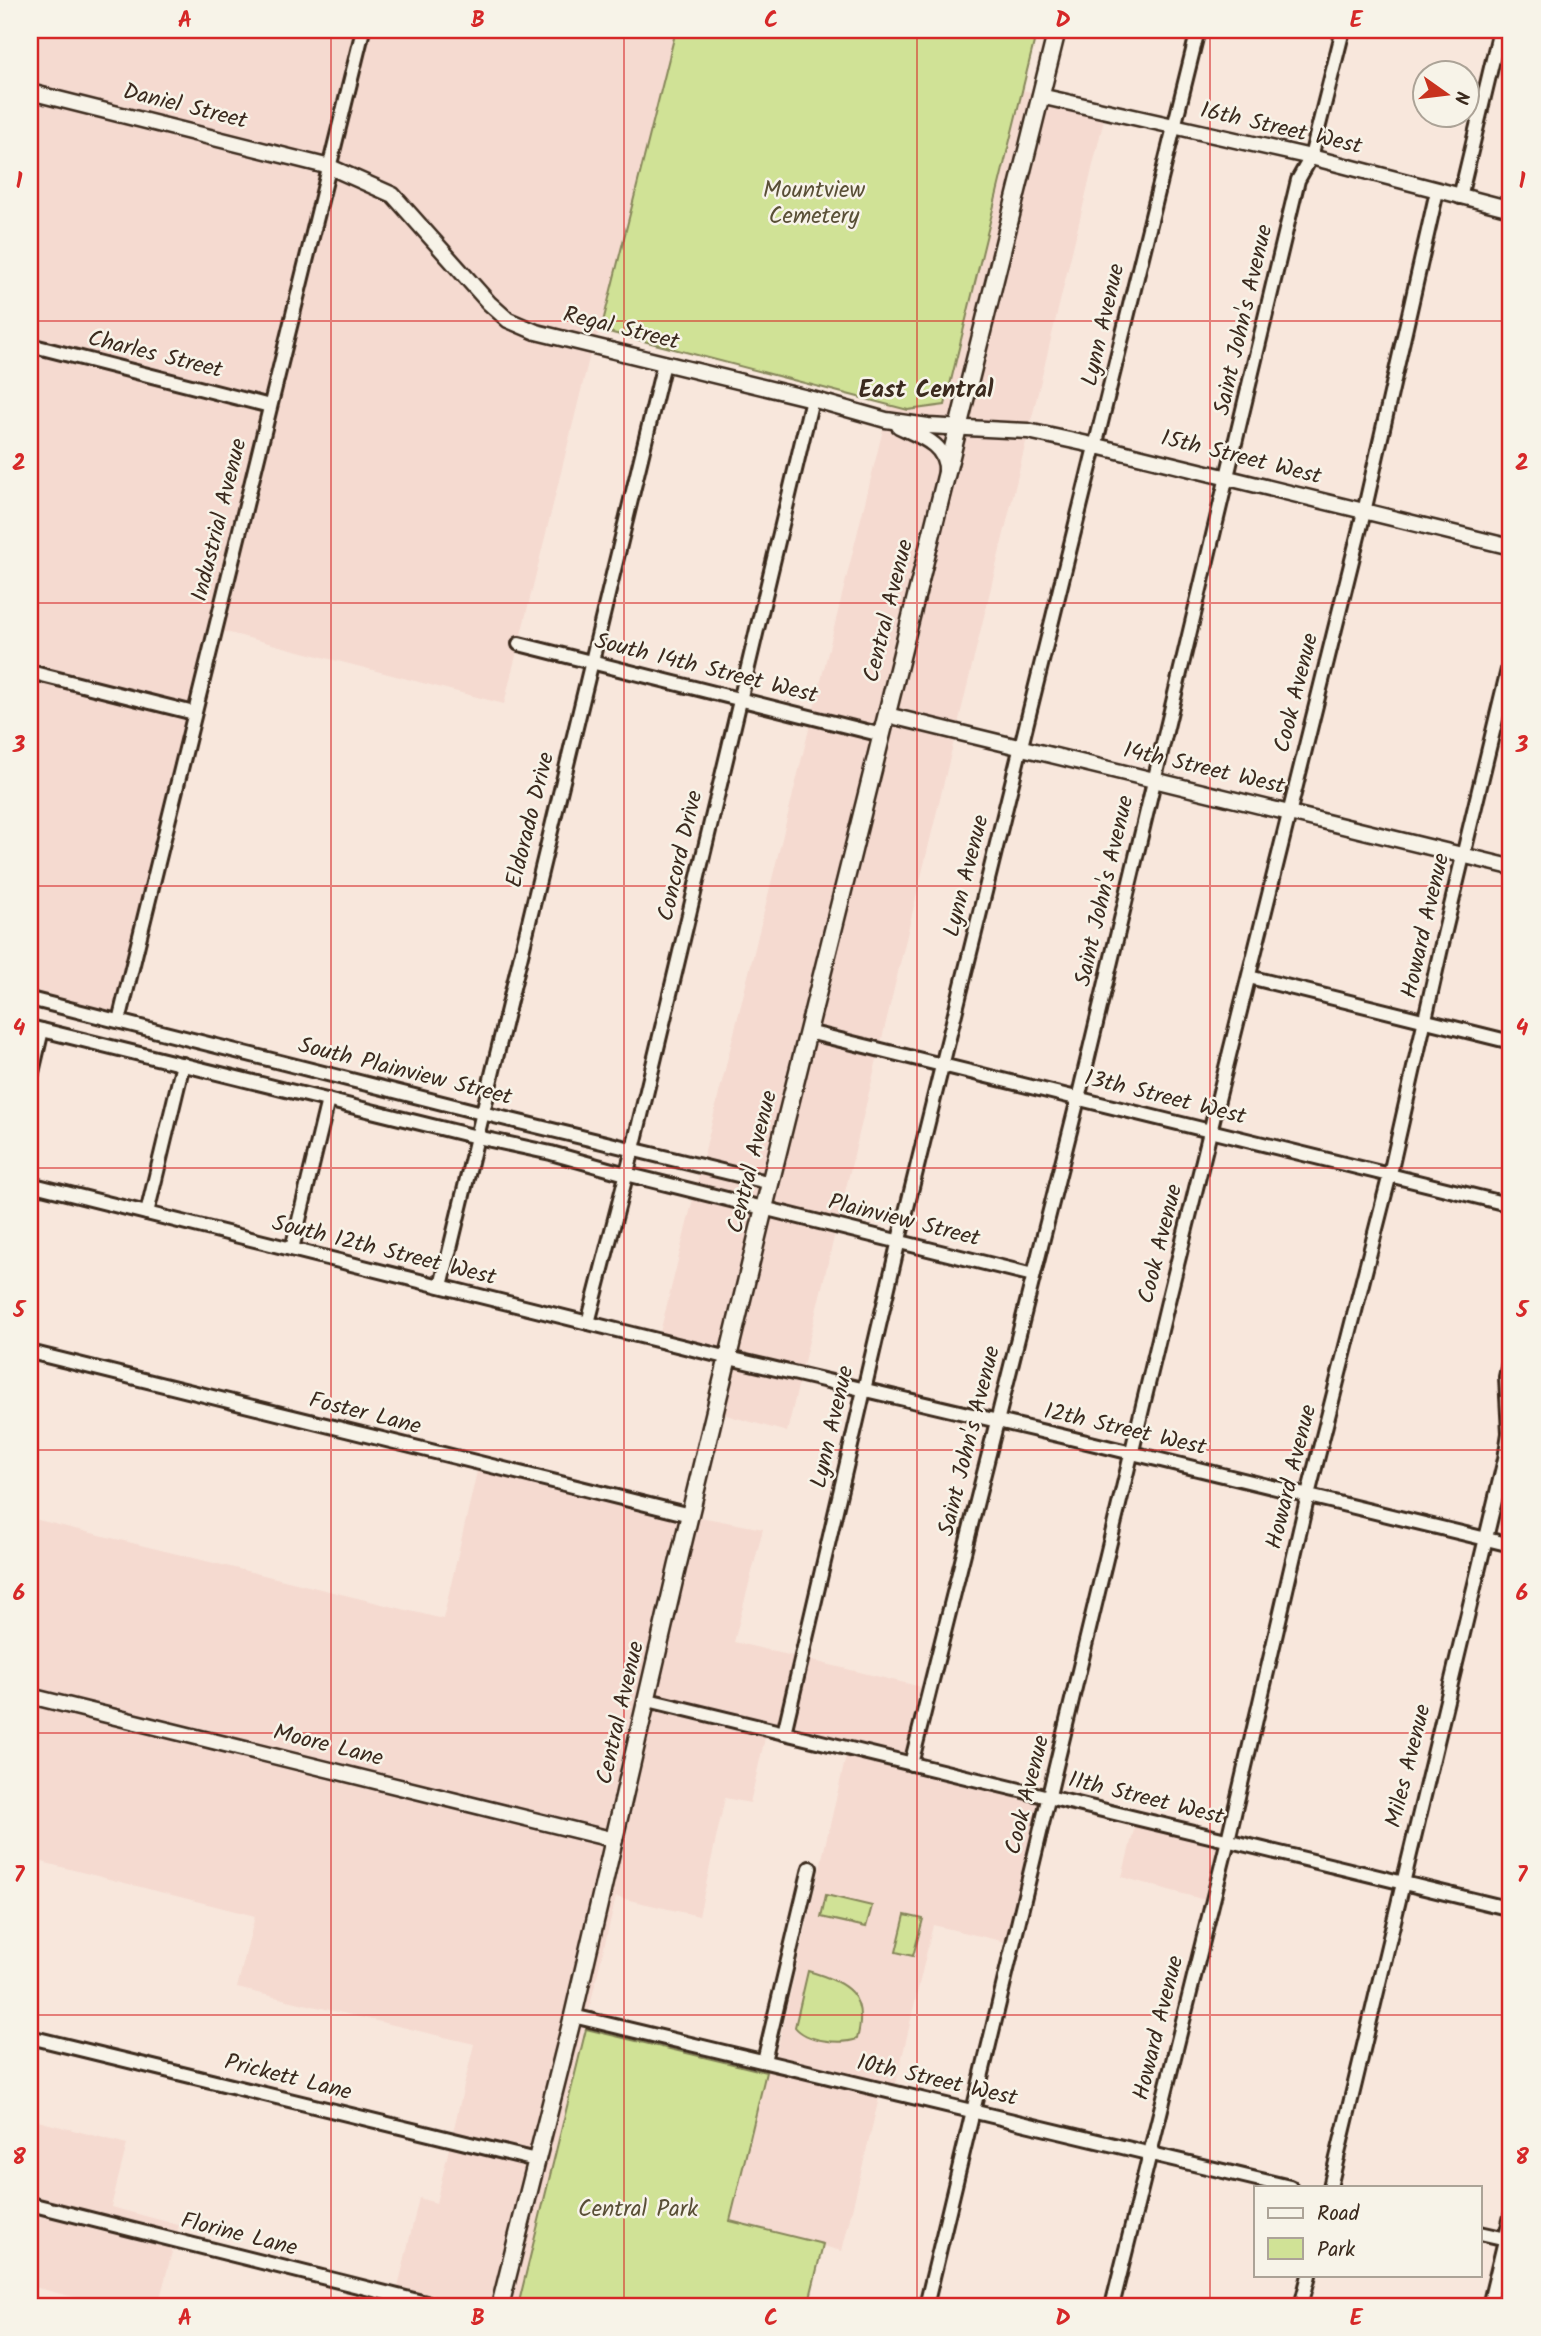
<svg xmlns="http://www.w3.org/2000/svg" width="1541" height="2336" font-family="Kalam,sans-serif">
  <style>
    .built { fill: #f5dad0 }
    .green { fill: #d0e296; stroke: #86865a; stroke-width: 2 }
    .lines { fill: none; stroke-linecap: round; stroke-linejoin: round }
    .minor-casing { stroke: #3b2a1e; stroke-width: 18 }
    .tertiary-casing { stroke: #3b2a1e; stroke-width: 19 }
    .secondary-casing { stroke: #3b2a1e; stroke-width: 21 }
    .minor { stroke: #f7f3e8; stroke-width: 12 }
    .tertiary { stroke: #f7f3e8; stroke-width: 14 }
    .secondary { stroke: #f7f3e8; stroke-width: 16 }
    .grid { fill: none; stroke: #d62828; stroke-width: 2; stroke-opacity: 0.55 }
    .labels { text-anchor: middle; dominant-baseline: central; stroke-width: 5; stroke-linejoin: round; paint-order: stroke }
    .street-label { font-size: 23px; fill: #3b2a1e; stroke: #f7f3e8 }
    .park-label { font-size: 23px; fill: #594f36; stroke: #f7f3e8 }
    .neighbourhood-label { font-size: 24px; font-weight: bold; fill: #3b2a1e; stroke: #f7f3e8 }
    .neatline { fill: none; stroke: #d62828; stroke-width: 2.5 }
    .grid-label { font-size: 23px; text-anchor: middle; font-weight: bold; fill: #d62828 }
  </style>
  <rect width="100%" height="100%" fill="#f8e7dc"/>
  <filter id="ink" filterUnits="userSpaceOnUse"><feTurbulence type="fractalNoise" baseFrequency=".0143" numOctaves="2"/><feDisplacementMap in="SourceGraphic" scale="14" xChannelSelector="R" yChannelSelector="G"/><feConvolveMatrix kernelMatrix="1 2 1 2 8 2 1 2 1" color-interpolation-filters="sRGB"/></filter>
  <g filter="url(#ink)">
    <g class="built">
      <polygon points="30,30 676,30 601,330 592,346 504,704 214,629 119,1021 30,999"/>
      <polygon points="1023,90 1106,111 787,1432 715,1412 728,1358 658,1341 889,405 908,410 945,404"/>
      <polygon points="479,1463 690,1515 763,1529 734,1642 930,1689 912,1764 1049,1797 1014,1944 933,1925 894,2092 881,2090 842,2251 730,2221 766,2072 774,2063 848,1748 767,1729 750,1803 725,1798 699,1916 616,1897 518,2306 418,2306 396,2296 419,2198 436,2203 474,2044 237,1988 255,1916 30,1859 30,1518 443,1619"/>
      <polygon points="1137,1818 1228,1840 1212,1902 1122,1877"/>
      <polygon points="30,2119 127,2144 111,2207 179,2225 158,2306 109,2306 30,2286"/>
    </g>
    <g class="green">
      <polygon points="676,30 1037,30 945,405 908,410 601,330"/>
      <polygon points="826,1895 872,1906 866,1927 821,1917"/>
      <polygon points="905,1915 923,1919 913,1956 896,1952"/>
      <path d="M808 1971C847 1982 869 1995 857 2039 840 2045 806 2041 795 2027Z"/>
      <polygon points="586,2029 766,2072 730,2221 823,2244 808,2306 518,2306"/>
    </g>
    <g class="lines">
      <g class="minor-casing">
        <g id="minor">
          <polyline points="1460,197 1500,30"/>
          <polyline points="30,345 270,406"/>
          <polyline points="519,644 882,735"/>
          <polyline points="30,672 194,713"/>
          <polyline points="1249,977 1511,1042"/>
          <polyline points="30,999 482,1113 771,1183"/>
          <polyline points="119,1021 363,30"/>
          <polyline points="30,1027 477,1137 551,1153 626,1174 1033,1275"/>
          <polyline points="808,1032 1511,1205"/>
          <polyline points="30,1081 42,1030"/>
          <polyline points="30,1184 729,1358 1062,1436 1511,1545"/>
          <polyline points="147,1213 183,1064"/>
          <polyline points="292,1249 328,1100"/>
          <polyline points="441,1286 664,363"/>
          <polyline points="588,1323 633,1149 812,399"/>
          <polyline points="30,1352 690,1515"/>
          <polyline points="648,1700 1511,1909"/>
          <polyline points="784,1733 899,1240 1198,30"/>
          <polyline points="911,1764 1078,1099 1298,180 1311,157 1343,30"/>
          <polyline points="573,2016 1290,2187"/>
          <polyline points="30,2037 536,2160"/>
          <polyline points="764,2061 810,1868"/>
          <polyline points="1330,2187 1505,1459 1509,1433 1506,1377 1511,1354"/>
          <polyline points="30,2204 438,2306"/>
          <polyline points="1480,2233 1511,2240"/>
          <polyline points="926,2306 1170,1293 1364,512 1437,191"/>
          <polyline points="1112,2306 1228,1840 1308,1495 1390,1174 1444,935 1511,657"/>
          <polyline points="1301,2306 1309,2275"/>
          <polyline points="1489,2306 1511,2216"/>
        </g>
      </g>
      <g class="tertiary-casing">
        <g id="tertiary">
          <polyline points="30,92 330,167 393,195 489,303 508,320 536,332 812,399 886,420 928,426 1028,431 1097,446 1511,547"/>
          <polyline points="1040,96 1311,157 1511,209"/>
          <path d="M899 426C920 436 948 445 946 472"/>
          <polyline points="887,715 1511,867"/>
          <polyline points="30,1696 615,1840"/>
        </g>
      </g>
      <g class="secondary-casing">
        <polyline id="secondary" points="500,2306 573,2016 677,1568 764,1208 1057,30"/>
      </g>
      <use href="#minor" class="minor"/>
      <use href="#tertiary" class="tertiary"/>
      <use href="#secondary" class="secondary"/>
    </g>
  </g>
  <path class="grid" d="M331 30V2306M624 30V2306M917 30V2306M1210 30V2306M30 321H1511M30 603H1511M30 886H1511M30 1168H1511M30 1450H1511M30 1733H1511M30 2015H1511"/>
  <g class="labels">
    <g class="street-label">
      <text transform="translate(185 107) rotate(14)">Daniel Street</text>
      <text transform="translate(1281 129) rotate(13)">16th Street West</text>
      <text transform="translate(1244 320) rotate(-77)">Saint John's Avenue</text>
      <text transform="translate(1104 325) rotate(-77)">Lynn Avenue</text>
      <text transform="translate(621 329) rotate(14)">Regal Street</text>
      <text transform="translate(155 355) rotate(14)">Charles Street</text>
      <text transform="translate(1241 458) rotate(14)">15th Street West</text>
      <text transform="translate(220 520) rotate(-76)">Industrial Avenue</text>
      <text transform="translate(889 611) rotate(-76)">Central Avenue</text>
      <text transform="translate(706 669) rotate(14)">South 14th Street West</text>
      <text transform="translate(1297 693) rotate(-76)">Cook Avenue</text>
      <text transform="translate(1204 769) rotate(13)">14th Street West</text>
      <text transform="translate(531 820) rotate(-76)">Eldorado Drive</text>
      <text transform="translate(681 856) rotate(-77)">Concord Drive</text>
      <text transform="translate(967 876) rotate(-76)">Lynn Avenue</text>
      <text transform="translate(1105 891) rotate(-77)">Saint John's Avenue</text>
      <text transform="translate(1426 926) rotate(-77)">Howard Avenue</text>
      <text transform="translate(405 1072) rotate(14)">South Plainview Street</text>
      <text transform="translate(1165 1098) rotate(14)">13th Street West</text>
      <text transform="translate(753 1162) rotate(-76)">Central Avenue</text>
      <text transform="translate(904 1221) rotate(14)">Plainview Street</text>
      <text transform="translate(1161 1244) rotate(-76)">Cook Avenue</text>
      <text transform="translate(384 1251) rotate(14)">South 12th Street West</text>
      <text transform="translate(365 1414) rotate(14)">Foster Lane</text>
      <text transform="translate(833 1427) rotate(-77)">Lynn Avenue</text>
      <text transform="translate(1125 1430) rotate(13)">12th Street West</text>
      <text transform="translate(970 1441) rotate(-76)">Saint John's Avenue</text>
      <text transform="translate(1292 1477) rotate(-76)">Howard Avenue</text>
      <text transform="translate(621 1713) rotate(-77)">Central Avenue</text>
      <text transform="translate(328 1746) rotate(14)">Moore Lane</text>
      <text transform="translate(1409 1766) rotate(-76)">Miles Avenue</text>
      <text transform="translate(1028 1795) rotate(-76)">Cook Avenue</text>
      <text transform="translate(1146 1799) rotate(14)">11th Street West</text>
      <text transform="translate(1159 2028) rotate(-76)">Howard Avenue</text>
      <text transform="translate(288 2078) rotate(14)">Prickett Lane</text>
      <text transform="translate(937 2081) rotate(13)">10th Street West</text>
      <text transform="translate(239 2235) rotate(14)">Florine Lane</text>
    </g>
    <g class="park-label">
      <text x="814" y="191">Mountview<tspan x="814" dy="26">Cemetery</tspan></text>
      <text x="638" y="2210">Central Park</text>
    </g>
    <g class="neighbourhood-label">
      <text x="926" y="390">East Central</text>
    </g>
  </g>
  <rect width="1541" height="2336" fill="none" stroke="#f7f3e8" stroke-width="77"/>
  <rect x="1254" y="2186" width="228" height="91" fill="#f7f3e8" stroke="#aca397" stroke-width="2"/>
  <rect x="1268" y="2208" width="35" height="10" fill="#f7f3e8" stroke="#aca397" stroke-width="2"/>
  <text x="1317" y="2220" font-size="21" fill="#3b2a1e">Road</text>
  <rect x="1268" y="2238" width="35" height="21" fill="#d0e296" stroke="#aca397" stroke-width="2"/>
  <text x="1317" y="2256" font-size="21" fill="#3b2a1e">Park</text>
  <g transform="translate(1446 94) rotate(104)"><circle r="33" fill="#f7f3e8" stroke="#aca397" stroke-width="2"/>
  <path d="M0-5L12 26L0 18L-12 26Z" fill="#c8321e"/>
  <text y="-10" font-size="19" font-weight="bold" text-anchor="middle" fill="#3b2a1e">N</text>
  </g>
  <rect x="38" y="38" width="1464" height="2260" class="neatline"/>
  <g class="grid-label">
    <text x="185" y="27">A</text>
    <text x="478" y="27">B</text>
    <text x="771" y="27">C</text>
    <text x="1063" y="27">D</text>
    <text x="1356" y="27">E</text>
    <text x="19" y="188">1</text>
    <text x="1522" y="188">1</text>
    <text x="19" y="470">2</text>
    <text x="1522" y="470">2</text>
    <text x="19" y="752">3</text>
    <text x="1522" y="752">3</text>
    <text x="19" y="1035">4</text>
    <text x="1522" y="1035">4</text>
    <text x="19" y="1317">5</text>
    <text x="1522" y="1317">5</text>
    <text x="19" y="1600">6</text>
    <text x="1522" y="1600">6</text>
    <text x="19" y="1882">7</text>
    <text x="1522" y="1882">7</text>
    <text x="19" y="2164">8</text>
    <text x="1522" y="2164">8</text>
    <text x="185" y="2325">A</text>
    <text x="478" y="2325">B</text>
    <text x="771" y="2325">C</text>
    <text x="1063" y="2325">D</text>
    <text x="1356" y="2325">E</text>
  </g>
</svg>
